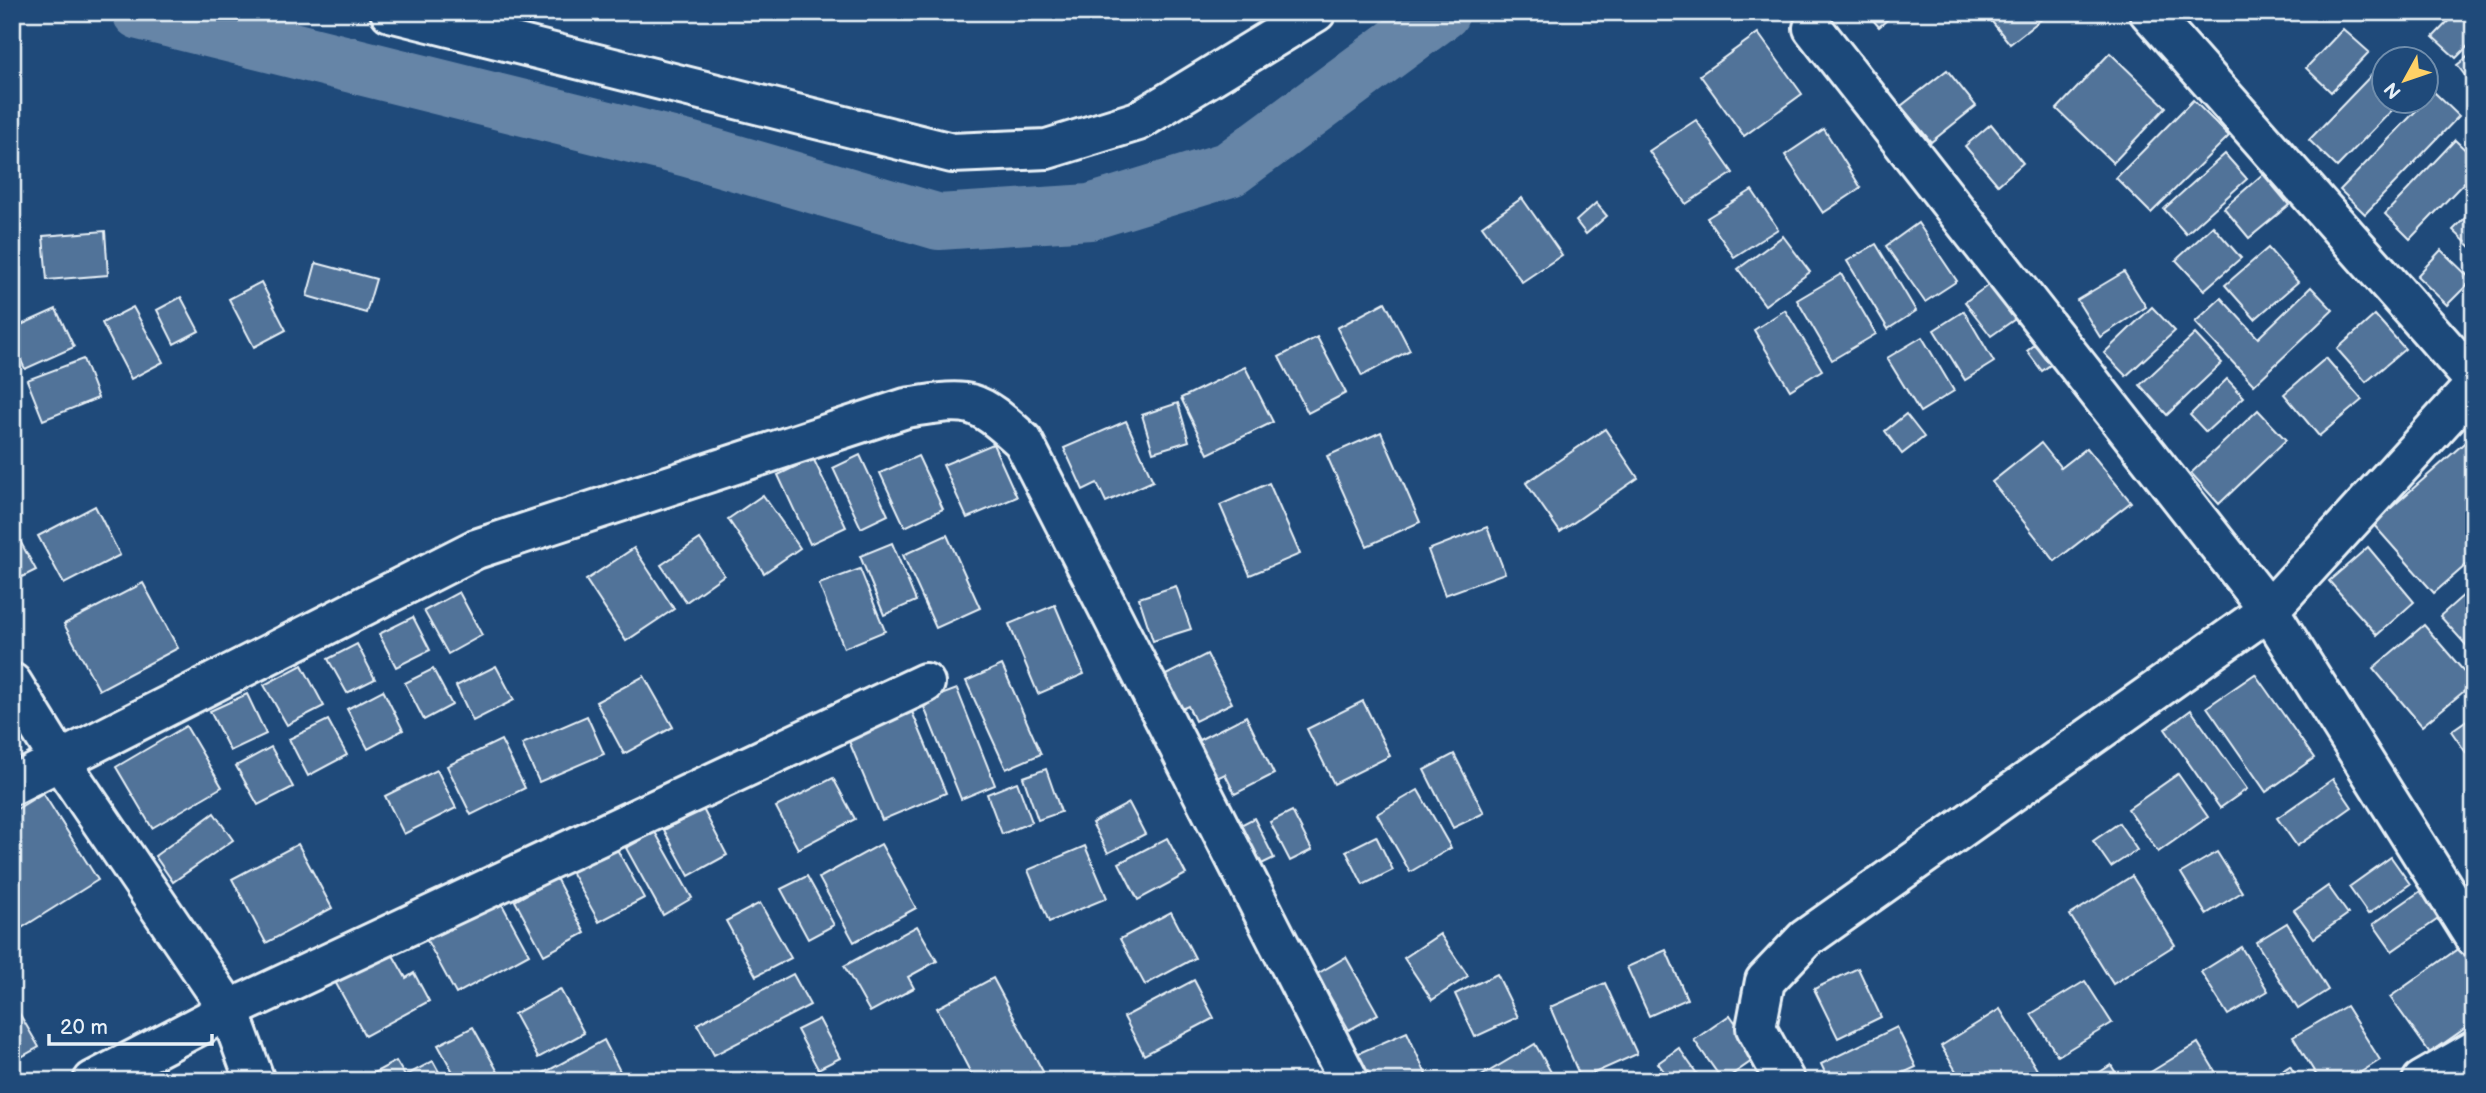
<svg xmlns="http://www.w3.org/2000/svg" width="2486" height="1093" font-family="'Balsamiq Sans',sans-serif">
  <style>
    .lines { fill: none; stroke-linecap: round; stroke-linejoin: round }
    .canal { stroke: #6685a7; stroke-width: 56 }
    .building { fill: #517399; stroke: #e8f1f8; stroke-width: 2 }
    .minor-casing { stroke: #e8f1f8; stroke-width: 44 }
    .tertiary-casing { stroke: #e8f1f8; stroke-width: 44 }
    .minor { stroke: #1f4a7a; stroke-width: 38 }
    .tertiary { stroke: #1f4a7a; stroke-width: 38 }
  </style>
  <rect width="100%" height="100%" fill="#1f4a7a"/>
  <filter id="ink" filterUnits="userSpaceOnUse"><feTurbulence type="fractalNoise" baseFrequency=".0143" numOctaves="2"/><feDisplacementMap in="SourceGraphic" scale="14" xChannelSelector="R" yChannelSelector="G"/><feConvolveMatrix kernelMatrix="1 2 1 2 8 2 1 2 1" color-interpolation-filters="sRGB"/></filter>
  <g filter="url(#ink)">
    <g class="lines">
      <polyline class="canal" points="140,12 688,149 939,222 1090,212 1230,169 1442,12"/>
    </g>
    <g class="building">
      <polygon points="1866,12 1896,12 1879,27"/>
      <polygon points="1984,12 2044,12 2047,15 2010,44"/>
      <polygon points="2457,12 2474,12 2474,40 2456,58 2433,37"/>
      <polygon points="2343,29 2369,52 2331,92 2306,68"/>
      <polygon points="1758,33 1802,94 1744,136 1700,75"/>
      <polygon points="2398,48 2410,60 2387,60"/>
      <polygon points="2474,52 2474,87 2457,65"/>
      <polygon points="2110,53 2166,107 2113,163 2057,109"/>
      <polygon points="2384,62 2384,102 2400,102 2337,167 2309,140"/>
      <polygon points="1947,70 1976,106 1931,142 1901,106"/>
      <polygon points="2434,92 2459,116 2365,214 2340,190"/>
      <polygon points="2193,100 2229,136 2151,213 2116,178"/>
      <polygon points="1696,120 1733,173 1686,204 1649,151"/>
      <polygon points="1991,124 2023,163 1998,185 1965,146"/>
      <polygon points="1824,129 1861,188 1823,213 1785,155"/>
      <polygon points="2455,140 2474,158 2474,172 2410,239 2385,214"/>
      <polygon points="2225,154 2247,179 2186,234 2164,209"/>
      <polygon points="2263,174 2289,205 2249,238 2224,208"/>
      <polygon points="1752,190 1778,229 1734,257 1707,218"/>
      <polygon points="1522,198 1562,255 1522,282 1482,226"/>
      <polygon points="1596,203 1607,216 1586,234 1576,221"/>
      <polygon points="2474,209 2474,250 2453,230"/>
      <polygon points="1918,223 1957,281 1925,302 1886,246"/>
      <polygon points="2213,226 2241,258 2204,290 2176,260"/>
      <polygon points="105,231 108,275 47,280 43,236"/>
      <polygon points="1783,236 1810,272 1765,305 1738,269"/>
      <polygon points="1876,244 1916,311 1888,329 1847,261"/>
      <polygon points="2268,248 2298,282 2255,319 2225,285"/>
      <polygon points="2441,250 2472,280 2447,305 2417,276"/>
      <polygon points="316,263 376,279 366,313 307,296"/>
      <polygon points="2124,272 2146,307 2100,337 2077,300"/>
      <polygon points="1841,274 1876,334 1832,360 1797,300"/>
      <polygon points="261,282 286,330 254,347 229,299"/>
      <polygon points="1991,283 2018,317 1991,336 1965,302"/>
      <polygon points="2311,287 2333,310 2254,385 2195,322 2221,298 2258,338"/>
      <polygon points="181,297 199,331 174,344 157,310"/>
      <polygon points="1385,302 1410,350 1362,376 1337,328"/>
      <polygon points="133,307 163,362 131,379 102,323"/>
      <polygon points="2152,307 2175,331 2126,376 2104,353"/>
      <polygon points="56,309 74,347 25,369 12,342 12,329"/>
      <polygon points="1785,310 1822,370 1790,390 1754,330"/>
      <polygon points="1964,311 1994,362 1965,380 1934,330"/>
      <polygon points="2375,315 2405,349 2366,382 2337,349"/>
      <polygon points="2195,334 2222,363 2167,415 2140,385"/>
      <polygon points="1317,337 1346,393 1308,413 1279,357"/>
      <polygon points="1922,337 1954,391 1920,412 1887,358"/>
      <polygon points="2042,339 2058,359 2042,371 2027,351"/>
      <polygon points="2326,358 2362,400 2319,436 2284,394"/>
      <polygon points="83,359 98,398 43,420 27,380"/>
      <polygon points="1245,367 1273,422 1208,454 1181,398"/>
      <polygon points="2227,379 2244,397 2206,432 2190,415"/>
      <polygon points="1178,403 1189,441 1153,452 1142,415"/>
      <polygon points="2258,410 2286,440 2219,504 2191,473"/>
      <polygon points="1906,414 1924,437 1902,454 1885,431"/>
      <polygon points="1126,421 1153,481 1106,502 1097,483 1083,490 1064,448"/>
      <polygon points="1605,429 1638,478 1560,532 1526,483"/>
      <polygon points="1381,432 1420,522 1367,546 1327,456"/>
      <polygon points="2471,437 2474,558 2434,593 2373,524"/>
      <polygon points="2041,443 2061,468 2087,448 2131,502 2055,561 1992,482"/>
      <polygon points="993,444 1017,497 967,518 943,465"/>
      <polygon points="860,455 888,515 861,528 833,468"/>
      <polygon points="918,456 943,509 905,527 880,473"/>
      <polygon points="813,458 846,527 810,544 778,475"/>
      <polygon points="1269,483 1300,554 1250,575 1220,505"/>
      <polygon points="763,495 800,548 764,573 728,519"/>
      <polygon points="95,506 120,555 64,584 38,536"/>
      <polygon points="1487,527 1505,573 1445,595 1428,550"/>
      <polygon points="947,535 980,608 936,628 903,555"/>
      <polygon points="700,539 724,575 686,602 661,565"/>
      <polygon points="20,541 36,570 20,578 12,563 12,545"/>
      <polygon points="892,543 916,601 884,615 860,556"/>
      <polygon points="2368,547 2414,602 2377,635 2329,581"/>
      <polygon points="634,548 674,609 626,641 586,580"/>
      <polygon points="860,569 885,631 844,648 819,584"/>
      <polygon points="143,583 178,648 99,690 64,624"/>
      <polygon points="1176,586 1191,629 1153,641 1139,598"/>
      <polygon points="2474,586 2474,654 2440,616"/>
      <polygon points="459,592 482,635 448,654 424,611"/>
      <polygon points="1055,605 1084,674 1038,694 1009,624"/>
      <polygon points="413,617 430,650 396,667 379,634"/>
      <polygon points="2424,625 2474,683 2422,726 2373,668"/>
      <polygon points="357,644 375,679 347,693 328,659"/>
      <polygon points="1207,654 1232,703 1195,721 1188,706 1179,710 1162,677"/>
      <polygon points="302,665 324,706 287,725 264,685"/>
      <polygon points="1002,665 1041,754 1006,769 966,681"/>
      <polygon points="496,666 514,700 473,721 456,686"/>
      <polygon points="433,669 452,705 424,720 405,683"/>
      <polygon points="2255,674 2314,758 2266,792 2207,707"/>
      <polygon points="644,676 673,727 624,754 596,702"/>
      <polygon points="957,689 995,785 961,799 922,702"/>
      <polygon points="383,690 403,730 368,749 347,709"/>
      <polygon points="247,694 266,734 230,751 210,711"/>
      <polygon points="1363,701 1390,756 1334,784 1307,729"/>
      <polygon points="910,707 946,793 882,820 846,734"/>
      <polygon points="2191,710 2247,789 2220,808 2165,729"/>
      <polygon points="2474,715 2474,764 2451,731"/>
      <polygon points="587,716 604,754 539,782 522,744"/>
      <polygon points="1246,716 1274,774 1235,794 1225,774 1215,779 1195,742"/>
      <polygon points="328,720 347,755 308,776 289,739"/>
      <polygon points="186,726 222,787 152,828 116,767"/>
      <polygon points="501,740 525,788 471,815 447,766"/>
      <polygon points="271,747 293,787 258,805 236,766"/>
      <polygon points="1454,754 1484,813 1453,828 1424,770"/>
      <polygon points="1046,769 1061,812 1038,820 1023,777"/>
      <polygon points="437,770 456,808 404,834 385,796"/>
      <polygon points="2178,774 2208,817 2158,852 2128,809"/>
      <polygon points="833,778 855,819 798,849 776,807"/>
      <polygon points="2333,779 2352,807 2297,846 2277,818"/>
      <polygon points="1017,782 1032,822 1002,834 987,794"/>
      <polygon points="1418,790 1451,848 1410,872 1377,814"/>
      <polygon points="43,793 98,880 12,934 12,812"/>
      <polygon points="1129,803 1145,834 1108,853 1092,823"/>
      <polygon points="703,809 727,855 689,876 664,830"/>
      <polygon points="1292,811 1312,850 1290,861 1270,822"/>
      <polygon points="214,813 233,840 173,882 155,856"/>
      <polygon points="1254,818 1274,858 1245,872 1225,833"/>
      <polygon points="2119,823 2137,850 2111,867 2093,841"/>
      <polygon points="655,832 692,898 663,915 626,848"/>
      <polygon points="1376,836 1393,870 1363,885 1346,851"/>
      <polygon points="1167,838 1186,874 1138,900 1119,863"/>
      <polygon points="613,842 644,898 599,922 568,866"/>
      <polygon points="298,844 332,908 266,943 232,879"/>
      <polygon points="881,844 916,908 854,942 819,878"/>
      <polygon points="1085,846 1107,898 1049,922 1028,870"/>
      <polygon points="2217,852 2242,892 2206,914 2181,873"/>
      <polygon points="2391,857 2410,884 2368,914 2349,887"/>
      <polygon points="807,876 834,925 808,939 781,889"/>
      <polygon points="2132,876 2175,945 2113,984 2070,915"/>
      <polygon points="556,878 585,933 544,955 515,901"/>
      <polygon points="2328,886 2348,914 2314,938 2294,910"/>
      <polygon points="2422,890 2441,917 2392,951 2373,924"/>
      <polygon points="498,897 529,954 456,994 425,937"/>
      <polygon points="760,903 791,958 756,976 726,921"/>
      <polygon points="1171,912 1195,958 1145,985 1120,939"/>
      <polygon points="2287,923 2328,990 2298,1009 2256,942"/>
      <polygon points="917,926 937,961 908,977 914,988 870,1012 844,966"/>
      <polygon points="1440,934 1468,976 1432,1000 1404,958"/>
      <polygon points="2241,947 2268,991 2228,1015 2201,972"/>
      <polygon points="389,948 406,978 414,973 429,1001 365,1036 333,978"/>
      <polygon points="2459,948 2474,969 2474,1022 2430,1053 2390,997"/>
      <polygon points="1666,950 1687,999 1649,1016 1627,967"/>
      <polygon points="1346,957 1378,1014 1349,1030 1317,974"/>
      <polygon points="1858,968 1881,1017 1838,1038 1814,989"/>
      <polygon points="793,974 810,1005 714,1055 697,1024"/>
      <polygon points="1497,974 1518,1017 1475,1037 1455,994"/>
      <polygon points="993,978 1048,1081 975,1081 937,1008"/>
      <polygon points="1194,980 1214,1018 1144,1055 1124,1017"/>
      <polygon points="2085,981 2112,1023 2058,1056 2031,1014"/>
      <polygon points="1605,983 1637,1054 1581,1079 1550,1007"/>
      <polygon points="560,989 584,1033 538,1058 514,1014"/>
      <polygon points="12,1001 39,1047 12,1062"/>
      <polygon points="2346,1006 2380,1060 2347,1081 2320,1081 2293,1037"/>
      <polygon points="2000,1009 2039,1073 2027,1081 1962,1081 1941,1046"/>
      <polygon points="1730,1015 1759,1056 1723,1081 1694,1040"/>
      <polygon points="819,1019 840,1058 818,1069 797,1030"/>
      <polygon points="473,1027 503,1081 458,1081 438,1045"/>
      <polygon points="1897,1027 1916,1067 1886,1081 1829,1081 1821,1064"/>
      <polygon points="1407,1032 1429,1081 1363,1081 1352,1056"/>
      <polygon points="604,1040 625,1081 543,1081 540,1075"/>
      <polygon points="2198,1043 2221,1081 2143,1081 2141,1078"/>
      <polygon points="1535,1044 1556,1081 1473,1081"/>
      <polygon points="1679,1048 1702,1081 1671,1081 1658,1063"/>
      <polygon points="396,1061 405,1076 433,1061 444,1081 359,1081"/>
      <polygon points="2111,1065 2121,1081 2086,1081"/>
      <polygon points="2290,1066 2299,1081 2266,1081"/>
    </g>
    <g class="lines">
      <g class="minor-casing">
        <g id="minor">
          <polyline points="2149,12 2474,380"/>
          <polyline points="1813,28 2269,610 2474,937"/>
          <polyline points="12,683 60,761 229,1010 255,1081"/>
          <path d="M12 785 476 549 906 408C971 398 973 396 1023 441L1349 1081"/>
          <polyline points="93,1081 229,1010 925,683"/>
          <polyline points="1785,1081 1756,1028 1765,981 1805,939 2269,610 2474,386"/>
          <polyline points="2422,1081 2474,1051"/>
        </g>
      </g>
      <g class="tertiary-casing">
        <polyline id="tertiary" points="390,12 952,153 1047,149 1138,121 1316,12"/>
      </g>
      <use href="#minor" class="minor"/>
      <use href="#tertiary" class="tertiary"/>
    </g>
  </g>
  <rect width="2486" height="1093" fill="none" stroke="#1f4a7a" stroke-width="42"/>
  <rect x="21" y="21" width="2444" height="1051" fill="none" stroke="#e8f1f8" stroke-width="2.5" filter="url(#ink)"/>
  <g transform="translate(2405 80) rotate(230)"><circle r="33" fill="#1f4a7a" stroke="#6f8dac" stroke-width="2"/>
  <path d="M0-5L12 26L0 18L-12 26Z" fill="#ffd166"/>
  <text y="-10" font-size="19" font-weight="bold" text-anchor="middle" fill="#e8f1f8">N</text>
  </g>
  <path d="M49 1034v10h163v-10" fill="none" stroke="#e8f1f8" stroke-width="3.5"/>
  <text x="60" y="1034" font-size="21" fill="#e8f1f8" stroke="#1f4a7a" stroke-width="5" paint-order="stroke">20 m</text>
</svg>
